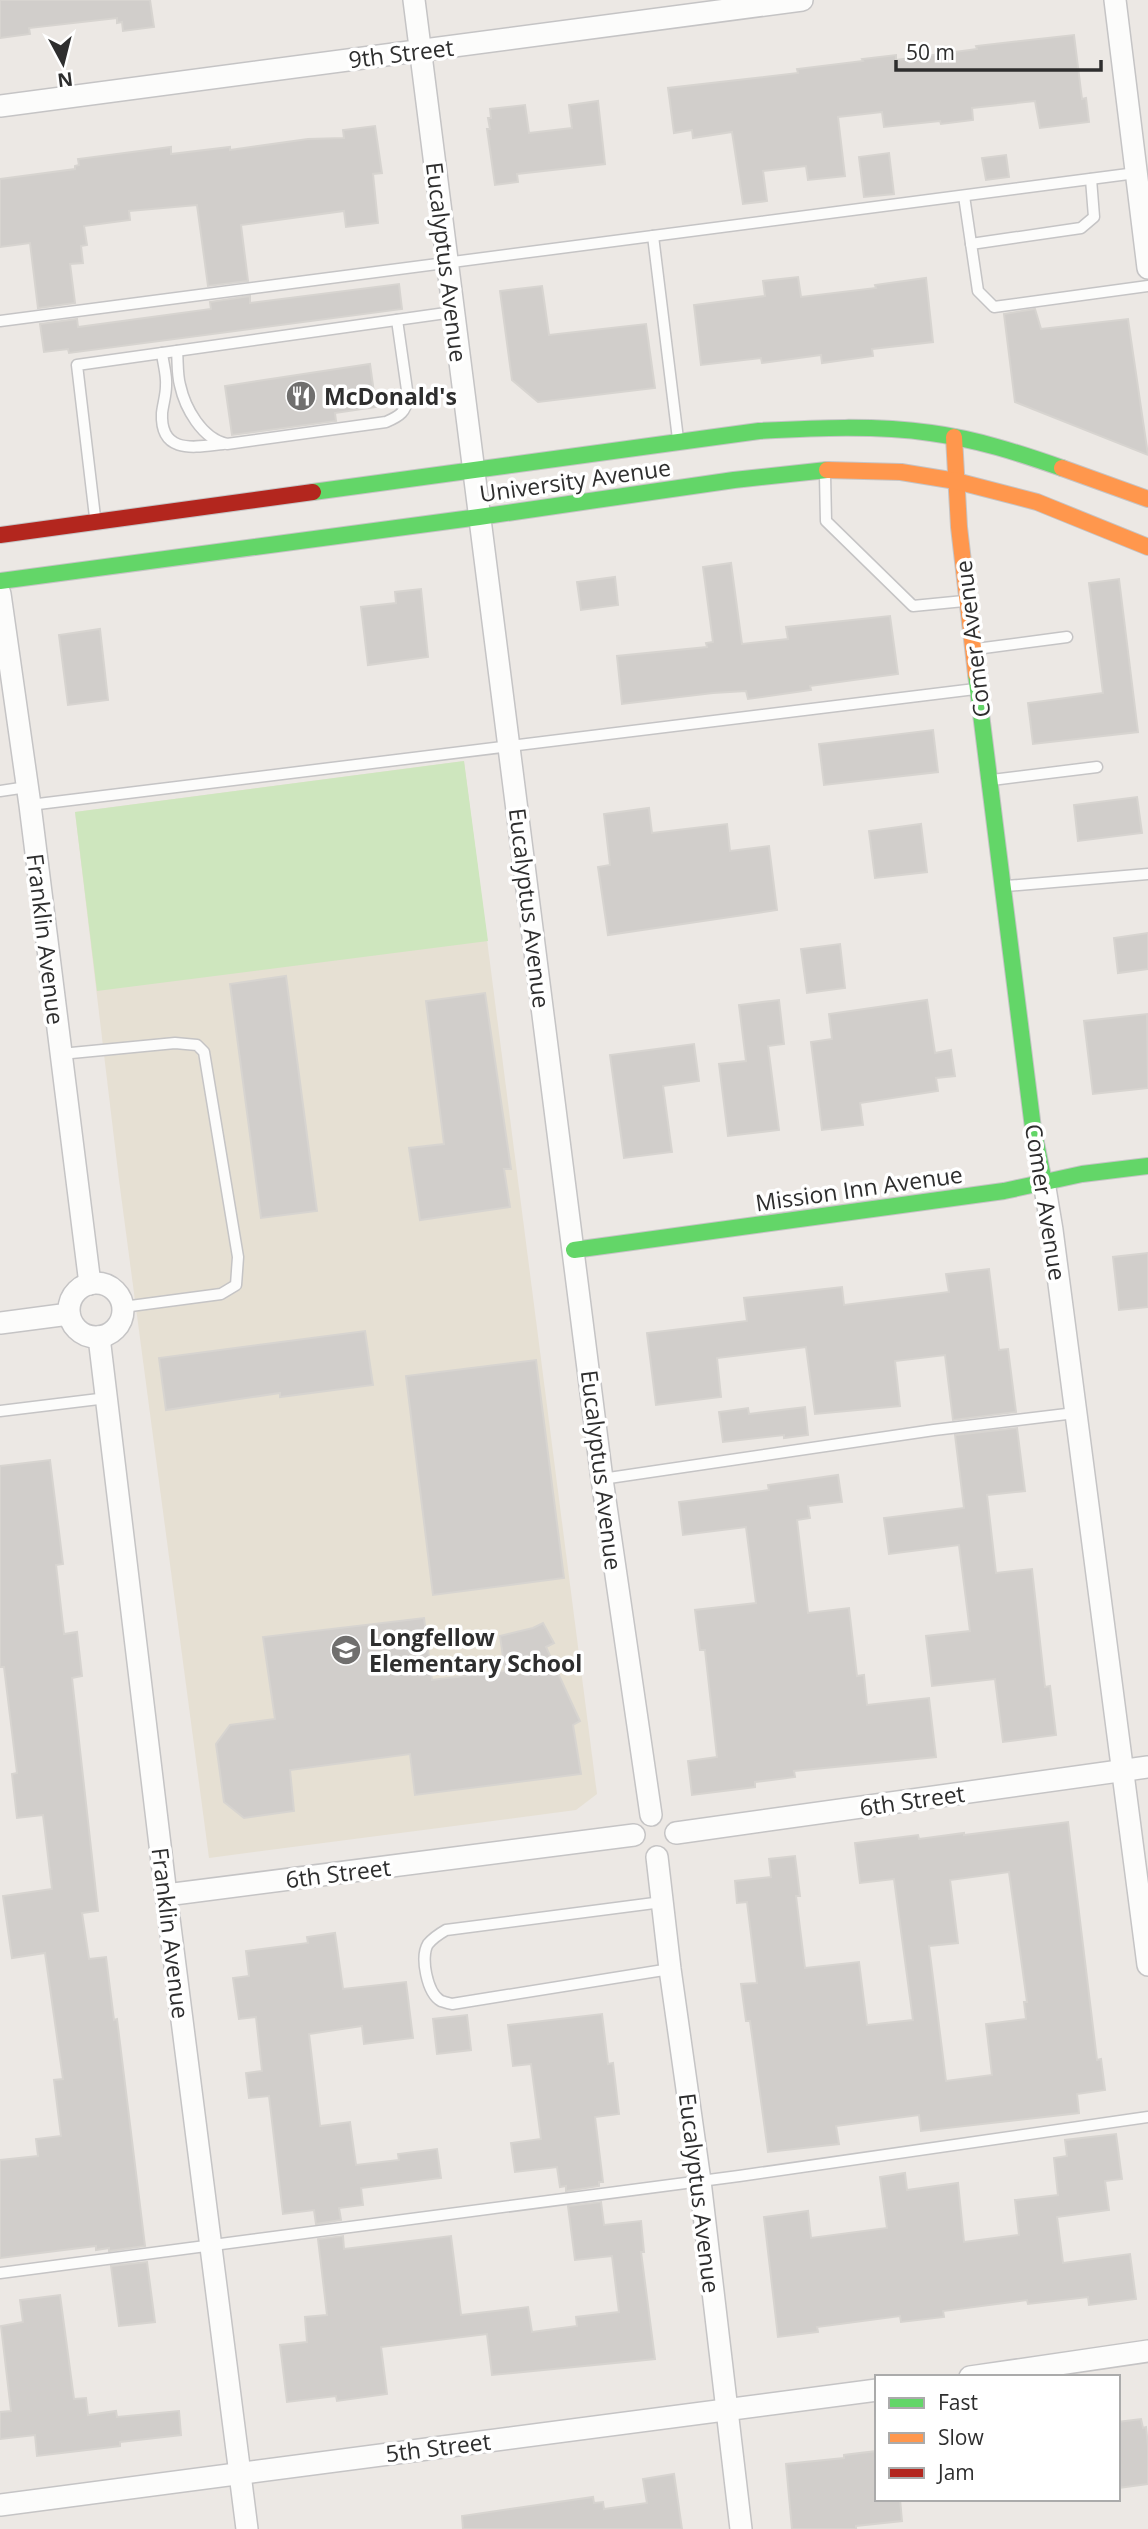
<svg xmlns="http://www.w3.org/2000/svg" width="1148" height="2529" font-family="'Open Sans',sans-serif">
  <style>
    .education { fill: #e6e0d3 }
    .green { fill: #cee6be }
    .building { fill: #d1cecb; stroke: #d7d4d0; stroke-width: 2; fill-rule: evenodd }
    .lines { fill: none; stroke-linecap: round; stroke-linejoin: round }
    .lane-casing { stroke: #c5c4c5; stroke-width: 13 }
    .street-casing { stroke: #c5c4c5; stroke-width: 24 }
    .fast-casing { stroke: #c5c4c5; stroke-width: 18 }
    .slow-casing { stroke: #c5c4c5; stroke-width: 18 }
    .jam-casing { stroke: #c5c4c5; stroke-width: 18 }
    .lane { stroke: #fcfcfb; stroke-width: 10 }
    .street { stroke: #fcfcfb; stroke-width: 21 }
    .fast { stroke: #63d668; stroke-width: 16 }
    .slow { stroke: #ff974d; stroke-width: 16 }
    .jam { stroke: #b3261e; stroke-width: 16 }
    .labels { text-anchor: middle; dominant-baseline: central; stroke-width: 7; stroke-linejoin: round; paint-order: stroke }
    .street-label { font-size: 23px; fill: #2e2e2e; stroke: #fff }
    .poi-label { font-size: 23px; font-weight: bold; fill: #2e2e2e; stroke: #fff; text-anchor: start }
  </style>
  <rect width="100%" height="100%" fill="#ece8e4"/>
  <polygon class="education" points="464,761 597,1794 576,1810 209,1858 119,1180 75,812"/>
  <polygon class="green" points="464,761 488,941 97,991 75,812"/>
  <g class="building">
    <polygon points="0,0 150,0 154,27 123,31 122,22 117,23 117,18 29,28 30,34 0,38"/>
    <polygon points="1074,35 1082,99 1086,98 1089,122 1040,128 1035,101 972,108 973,120 941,124 940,121 884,127 882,112 838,117 845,176 808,180 806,166 763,171 767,201 743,204 732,132 693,138 692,130 674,133 668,88 798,73 797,69 863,61 862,59 896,55 896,60 977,49 976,46"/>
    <polygon points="598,101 605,164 517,174 518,182 495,185 487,129 490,129 488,118 491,118 490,109 525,105 529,133 572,128 569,105"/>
    <polygon points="375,126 382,173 373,174 378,223 346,227 344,211 241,225 248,281 208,286 197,205 129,211 130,220 84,226 87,245 81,246 83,263 70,264 75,303 38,308 30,243 0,247 0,179 75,169 75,166 79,165 78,159 171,147 171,154 230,147 230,150 308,139 344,138 343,130"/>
    <polygon points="889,153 894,194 864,197 859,157"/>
    <polygon points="1006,155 1009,177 986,180 982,158"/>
    <polygon points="798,277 801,297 876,288 875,285 926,278 933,342 872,349 873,356 822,363 821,355 762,363 761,358 701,365 694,305 765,296 763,281"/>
    <polygon points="399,284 402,309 69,353 68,349 44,352 40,324 77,319 78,327 211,309 210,302 250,296 250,303"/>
    <polygon points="542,286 549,335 646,324 655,388 538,402 512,380 500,291"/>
    <polygon points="1035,309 1041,329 1128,319 1148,455 1015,402 1004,314"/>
    <polygon points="370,364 376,407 335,413 336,421 232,435 225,386"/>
    <polygon points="731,563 742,644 788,639 786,627 890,616 898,674 810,686 811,690 748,699 746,691 713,693 622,704 617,656 707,647 706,643 713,642 703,567"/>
    <polygon points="615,577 618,605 581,610 577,582"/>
    <polygon points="1119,579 1138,732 1033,744 1028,703 1103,693 1089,583"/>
    <polygon points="421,589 428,657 368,665 361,607 396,603 395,592"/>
    <polygon points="100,629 108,700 68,705 59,635"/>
    <polygon points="933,730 938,772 824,785 819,744"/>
    <polygon points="1137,797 1142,833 1078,841 1074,805"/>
    <polygon points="649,808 652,833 727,824 730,851 769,846 777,910 608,935 598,867 610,865 604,814"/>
    <polygon points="921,824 927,872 875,878 869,831"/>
    <polygon points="1148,933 1148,969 1118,973 1114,938"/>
    <polygon points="840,944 845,988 807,993 801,949"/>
    <polygon points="286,976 317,1211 261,1218 230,984"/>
    <polygon points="485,993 511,1169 504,1169 510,1207 420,1220 409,1148 444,1144 426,1001"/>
    <polygon points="779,1000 784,1044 768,1046 779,1130 728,1136 719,1064 746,1061 739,1005"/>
    <polygon points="927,1000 935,1053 951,1050 955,1076 936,1078 938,1091 860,1103 863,1125 822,1130 811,1042 832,1039 829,1014"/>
    <polygon points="1147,1014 1148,1088 1093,1094 1084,1021"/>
    <polygon points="694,1044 699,1081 663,1086 672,1152 624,1158 610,1055"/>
    <polygon points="1148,1253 1148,1307 1119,1310 1113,1257"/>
    <polygon points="989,1269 999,1350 1008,1349 1016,1412 953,1420 945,1355 895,1361 900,1406 815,1414 806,1347 717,1358 721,1397 656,1405 647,1333 747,1321 744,1298 842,1287 844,1305 949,1292 946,1274"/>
    <polygon points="365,1331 373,1385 280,1397 280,1393 166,1410 159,1358"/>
    <polygon points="536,1360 564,1578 433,1595 406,1376"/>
    <polygon points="805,1407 808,1435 784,1438 784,1435 723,1442 719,1412 748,1408 749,1414"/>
    <polygon points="1017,1428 1025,1491 987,1495 996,1573 1032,1569 1045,1687 1050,1686 1056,1735 1003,1742 995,1679 932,1686 926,1636 970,1631 959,1545 889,1554 884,1518 964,1508 955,1435"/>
    <polygon points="50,1460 63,1564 56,1565 64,1634 77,1632 82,1676 72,1678 98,1911 82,1913 89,1959 106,1957 114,2020 117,2019 145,2246 109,2251 109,2248 96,2250 96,2246 0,2258 0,2160 38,2156 36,2139 61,2136 54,2080 63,2079 45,1953 12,1958 3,1896 52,1889 43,1815 17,1818 12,1774 17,1773 4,1667 0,1667 0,1466"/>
    <polygon points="838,1475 842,1502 808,1506 810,1518 797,1520 808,1613 849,1608 857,1676 864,1675 867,1705 929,1698 936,1757 794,1771 795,1777 755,1782 755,1787 692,1795 688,1761 717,1757 705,1650 700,1650 695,1610 756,1603 746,1527 683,1535 679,1502 769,1490 768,1485"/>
    <polygon points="424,1618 432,1680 505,1671 500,1636 533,1628 543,1623 554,1643 546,1647 580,1721 573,1725 581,1774 415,1795 410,1754 290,1770 294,1811 244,1818 224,1802 216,1744 230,1725 275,1719 263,1637"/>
    <path d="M1068 1822 1097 2060 1101 2059 1105 2090 1077 2094 1079 2113 921 2131 919 2115 836 2126 839 2144 768 2152 750 2021H746L741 1984 757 1983 747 1902 737 1903 735 1881 771 1877 769 1859 795 1856 800 1896H796L805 1968 859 1962 867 2025 913 2020 894 1879 860 1883 855 1843 918 1835 919 1839 964 1833V1835ZM1009 1872 1027 2002H1024L1026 2019 986 2024 992 2075 946 2081 929 1946 958 1943 950 1880Z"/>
    <polygon points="335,1933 343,1989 406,1982 413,2038 364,2044 362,2026 309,2034 320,2126 350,2122 356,2165 399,2160 398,2154 437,2149 441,2178 361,2188 363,2205 339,2208 341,2220 316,2224 314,2210 283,2214 269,2096 249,2098 246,2073 262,2071 256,2017 239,2019 233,1978 249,1976 246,1951 308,1943 307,1937"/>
    <polygon points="602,2014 608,2064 613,2063 619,2114 595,2117 603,2182 599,2182 599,2186 566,2191 566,2186 560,2187 557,2167 515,2172 511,2143 541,2139 531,2064 513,2066 508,2025"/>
    <polygon points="467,2015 471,2050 437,2054 433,2019"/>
    <polygon points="1116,2134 1122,2179 1105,2181 1109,2210 1057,2217 1063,2263 1130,2254 1136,2299 1089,2305 1088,2297 1028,2304 1027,2300 943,2311 944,2317 901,2322 900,2316 817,2327 818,2332 778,2337 764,2217 808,2211 811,2238 887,2228 880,2177 905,2173 907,2190 958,2183 964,2242 1019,2235 1015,2200 1058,2195 1054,2158 1067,2156 1065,2140"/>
    <polygon points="601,2202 604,2225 641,2221 644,2252 641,2252 655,2359 492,2375 487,2334 381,2347 387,2394 337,2401 336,2396 287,2402 280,2345 307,2342 305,2317 327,2315 318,2239 343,2236 344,2249 451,2236 461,2315 528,2307 532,2332 577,2326 576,2317 619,2312 612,2256 575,2260 568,2206"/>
    <polygon points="147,2262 155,2322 119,2326 111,2266"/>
    <polygon points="60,2295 74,2399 86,2398 88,2415 116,2411 117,2417 179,2411 181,2435 120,2442 120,2446 37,2456 35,2435 0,2439 0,2412 11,2411 1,2326 23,2322 20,2300"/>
    <polygon points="1141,2419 1143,2428 1146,2427 1148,2446 1148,2484 1118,2488 1118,2422"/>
    <polygon points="877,2451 877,2499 900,2499 902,2521 856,2526 856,2529 792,2529 786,2464 844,2458 844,2455"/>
    <polygon points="674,2474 682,2529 463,2529 462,2516 593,2497 594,2503 603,2502 604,2509 647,2503 643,2479"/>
  </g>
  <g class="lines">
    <g class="lane-casing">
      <g id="lane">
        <polyline points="964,196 978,291 994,307 1148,286"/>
        <polyline points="653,236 678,439"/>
        <polyline points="971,244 1081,228 1094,217 1091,179"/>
        <polyline points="0,321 1136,173"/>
        <path d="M177 351C178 362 177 374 180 385 185 408 202 439 227 444L386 422C400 416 406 412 408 397L397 320"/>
        <path d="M162 353C163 363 167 375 166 386 166 395 163 404 162 413 160 455 195 447 223 444"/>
        <polyline points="825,475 826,521 913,606 964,601"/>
        <polyline points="95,517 77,365 453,312"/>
        <polyline points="976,649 1067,637"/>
        <polyline points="992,780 1097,767"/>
        <polyline points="0,791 27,787"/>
        <polyline points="30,805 975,689"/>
        <polyline points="1006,886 1148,874"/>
        <polyline points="61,1054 175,1043 197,1045 204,1052 238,1257 236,1285 221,1294 123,1307"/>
        <polyline points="0,1411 107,1398"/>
        <polyline points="602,1479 934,1430 1075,1413"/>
        <path d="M662 1902 446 1930C439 1934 433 1938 428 1944 420 1957 427 1993 441 2001 444 2002 448 2003 452 2004L670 1969"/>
        <polyline points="0,2273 739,2176 1148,2117"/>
      </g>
    </g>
    <g class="street-casing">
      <g id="street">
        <polyline points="414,0 602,1479 651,1815"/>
        <polyline points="1115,0 1148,268"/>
        <polyline points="0,106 802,0"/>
        <polyline points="0,594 30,805 90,1284"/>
        <polyline points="1044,1182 1052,1230 1148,1965"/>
        <circle cx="96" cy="1310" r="27"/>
        <polyline points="0,1323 69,1314"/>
        <polyline points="99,1337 166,1895 247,2529"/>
        <polyline points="676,1833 1148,1767"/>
        <polyline points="657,1857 670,1969 700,2181 741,2529"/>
        <polyline points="166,1895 634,1835"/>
        <polyline points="970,2377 1148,2351"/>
        <path d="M0 2505C292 2464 585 2431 877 2390"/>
      </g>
    </g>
    <g class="fast-casing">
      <g id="fast">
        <path d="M313 492 759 431C816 428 874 425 931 433 976 439 1019 453 1062 468"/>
        <polyline points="0,581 479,517 734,480 827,470"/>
        <polyline points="976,674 1033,1128 1044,1182"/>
        <polyline points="574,1250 1004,1191 1082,1174 1148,1166"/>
      </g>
    </g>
    <g class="slow-casing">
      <g id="slow">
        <polyline points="954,437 959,527 976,674"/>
        <polyline points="1062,468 1148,499"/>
        <polyline points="827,470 901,472 956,481 1037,502 1148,547"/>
      </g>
    </g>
    <g class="jam-casing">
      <polyline id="jam" points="0,535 313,492"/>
    </g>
    <use href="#lane" class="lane"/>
    <use href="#street" class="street"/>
    <use href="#fast" class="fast"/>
    <use href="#slow" class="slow"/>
    <use href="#jam" class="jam"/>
  </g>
  <defs>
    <g id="restaurant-disc" transform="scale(1.575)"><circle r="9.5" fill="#706f6e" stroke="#fff"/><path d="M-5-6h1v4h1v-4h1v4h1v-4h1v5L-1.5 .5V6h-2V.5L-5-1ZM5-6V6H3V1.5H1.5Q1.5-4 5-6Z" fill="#fff"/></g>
    <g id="school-disc" transform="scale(1.575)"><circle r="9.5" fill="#706f6e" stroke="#fff"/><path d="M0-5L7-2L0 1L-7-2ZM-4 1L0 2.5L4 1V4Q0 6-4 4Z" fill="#fff"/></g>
  </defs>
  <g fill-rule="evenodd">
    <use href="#restaurant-disc" x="301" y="396"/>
    <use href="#school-disc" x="346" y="1650"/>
  </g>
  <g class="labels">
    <g class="street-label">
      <text transform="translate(401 53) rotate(-7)">9th Street</text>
      <text transform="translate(447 262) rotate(83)">Eucalyptus Avenue</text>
      <text transform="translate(575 480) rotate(-8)">University Avenue</text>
      <text transform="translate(972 639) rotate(-97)">Comer Avenue</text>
      <text transform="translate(530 908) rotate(83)">Eucalyptus Avenue</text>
      <text transform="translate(46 939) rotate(83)">Franklin Avenue</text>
      <text transform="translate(859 1188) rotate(-8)">Mission Inn Avenue</text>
      <text transform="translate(1046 1202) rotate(81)">Comer Avenue</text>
      <text transform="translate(602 1470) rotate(83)">Eucalyptus Avenue</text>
      <text transform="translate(912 1800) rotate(-8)">6th Street</text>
      <text transform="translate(338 1873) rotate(-7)">6th Street</text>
      <text transform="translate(171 1933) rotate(83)">Franklin Avenue</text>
      <text transform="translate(700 2193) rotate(83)">Eucalyptus Avenue</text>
      <text transform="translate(438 2447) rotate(-7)">5th Street</text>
    </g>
    <g class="poi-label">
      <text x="324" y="396">McDonald's</text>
      <text x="369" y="1637">Longfellow<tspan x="369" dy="26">Elementary School</tspan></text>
    </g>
  </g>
  <rect x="875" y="2375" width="245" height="126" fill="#ffffff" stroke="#ababab" stroke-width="2"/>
  <rect x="889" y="2398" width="35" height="10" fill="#63d668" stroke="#ababab" stroke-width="2"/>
  <text x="938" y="2410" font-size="21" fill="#2e2e2e">Fast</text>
  <rect x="889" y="2433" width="35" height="10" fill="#ff974d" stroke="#ababab" stroke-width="2"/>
  <text x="938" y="2445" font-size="21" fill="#2e2e2e">Slow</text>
  <rect x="889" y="2468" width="35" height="10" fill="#b3261e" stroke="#ababab" stroke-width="2"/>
  <text x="938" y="2480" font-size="21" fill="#2e2e2e">Jam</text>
  <g transform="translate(63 63) rotate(173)" stroke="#ffffff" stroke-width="5" paint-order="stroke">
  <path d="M0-5L12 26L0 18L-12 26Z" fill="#2e2e2e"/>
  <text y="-10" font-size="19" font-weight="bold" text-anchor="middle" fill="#2e2e2e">N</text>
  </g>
  <path d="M896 60v10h205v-10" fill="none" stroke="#2e2e2e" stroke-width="3.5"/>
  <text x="906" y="60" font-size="21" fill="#2e2e2e" stroke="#ffffff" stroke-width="5" paint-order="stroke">50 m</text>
</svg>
